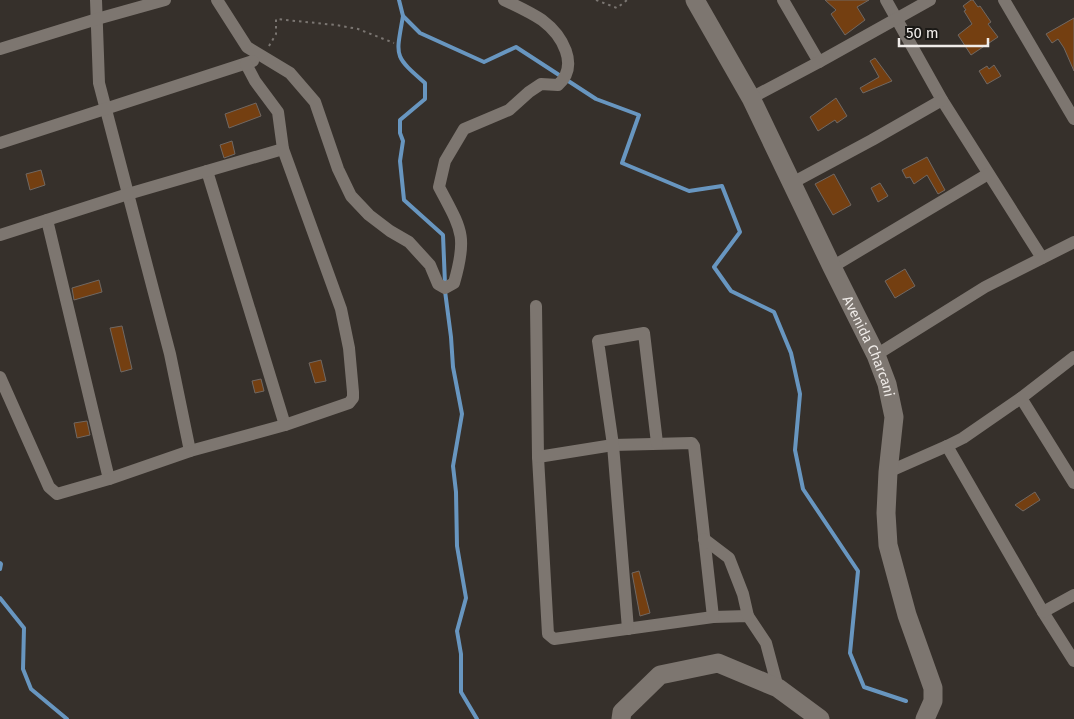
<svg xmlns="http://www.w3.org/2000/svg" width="1074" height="719" font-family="'Fira Sans',sans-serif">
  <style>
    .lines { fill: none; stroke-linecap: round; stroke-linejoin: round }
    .stream { stroke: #6896c0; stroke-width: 4 }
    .building { fill: #743f11; stroke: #706863 }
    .path { stroke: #7b7672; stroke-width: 2; stroke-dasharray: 2.5 4; stroke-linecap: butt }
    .street { stroke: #7d7670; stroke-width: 12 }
    .secondary { stroke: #7d7670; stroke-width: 19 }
    .labels { text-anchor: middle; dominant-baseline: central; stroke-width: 5; stroke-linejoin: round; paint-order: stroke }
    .street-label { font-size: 14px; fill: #f0ece9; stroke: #1b1916 }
  </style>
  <rect width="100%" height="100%" fill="#36302b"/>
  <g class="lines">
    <g class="stream">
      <polyline points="399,0 403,16 420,33 484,62 516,47 596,99 639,115 622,163 689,191 722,186 740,232 714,267 731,291 774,312 791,353 800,394 795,450 803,489 858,571 850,653 864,687 906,701"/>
      <path d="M403 16C396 57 393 55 425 83V99L400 120V133L403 141 400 161 404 200 443 235 445 284"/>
      <polyline points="445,291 451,337 453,367 462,414 453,466 456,492 457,546 466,598 457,631 461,654 461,692 477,719"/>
      <polyline points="0,563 1,564 0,569"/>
      <polyline points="0,598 24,628 23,669 31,689 67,719"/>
    </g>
  </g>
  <g class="building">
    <polygon points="825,0 869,0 857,7 865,20 845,35 831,14 836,10"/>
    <polygon points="971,0 973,0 978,7 980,6 991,22 988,24 998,37 971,55 958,35 972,24 964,11 966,10 963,6"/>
    <polygon points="1074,18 1074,71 1064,48 1058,39 1052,43 1046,34"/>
    <polygon points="875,58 892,81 863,93 860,88 879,77 870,61"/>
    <polygon points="994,65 1001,76 987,84 979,71 987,66 989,69"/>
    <polygon points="836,98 847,116 837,123 835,120 818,131 810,117"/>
    <polygon points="256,103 261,116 229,128 225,114"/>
    <polygon points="232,141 235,154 224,158 220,145"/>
    <polygon points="927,157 945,190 938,194 927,175 914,184 910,177 906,178 902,170"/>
    <polygon points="41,170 45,185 30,190 26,174"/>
    <polygon points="834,174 851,205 833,215 815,184"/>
    <polygon points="880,183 888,196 878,202 871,188"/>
    <polygon points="905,269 915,286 895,298 885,281"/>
    <polygon points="99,280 102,292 74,300 72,288"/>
    <polygon points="122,326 132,369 121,372 110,328"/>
    <polygon points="321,360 326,381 315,383 309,363"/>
    <polygon points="261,379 264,391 255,393 252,381"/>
    <polygon points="87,421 90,435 77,438 74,423"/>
    <polygon points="1035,492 1040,500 1023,511 1015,505"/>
    <polygon points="639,571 650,613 640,616 632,573"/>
  </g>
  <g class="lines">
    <g class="path">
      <polyline points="596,0 617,8 627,0"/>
      <polyline points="269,46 276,34 276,19 336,25 358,29 394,43"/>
    </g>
    <g class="street">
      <polyline points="96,0 99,83 170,354 190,451"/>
      <path d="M217 0 247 47 290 73 315 102 338 169 351 196 369 215 390 231 409 242 430 265 438 284 445 288 454 283C468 235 461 229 439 187L445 161 464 129 509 110 529 92 541 84 558 85C580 65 562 35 542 20 530 12 517 6 504 0"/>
      <polyline points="783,0 819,62"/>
      <polyline points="886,0 942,100 1042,258"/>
      <polyline points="1004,0 1074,119"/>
      <polyline points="0,49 97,19 165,0"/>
      <polyline points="751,98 819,62 930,0"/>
      <polyline points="0,143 253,61"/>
      <polyline points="207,171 285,425"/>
      <polyline points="792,183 872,140 942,100"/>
      <polyline points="47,220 109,479"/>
      <polyline points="0,235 128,194 283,149"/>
      <polyline points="832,267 988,174"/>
      <polyline points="536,306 538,457 548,634 554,639 713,617 748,616 766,643 778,688"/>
      <polyline points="876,355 985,287 1074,242"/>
      <polyline points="0,377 49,487 57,494 109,479 190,451 285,425 349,403 353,398 353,392 349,348 341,309 283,149 278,112 255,81 246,64"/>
      <polyline points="1021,398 1074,483"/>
      <polyline points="947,446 1043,612 1074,661"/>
      <polyline points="538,457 613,445 692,443 694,446 713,617"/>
      <polyline points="888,472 947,446 963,438 1021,398 1074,357"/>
      <polyline points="704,539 729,558 743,594 748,616"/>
      <polyline points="1043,612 1074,595"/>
      <polyline points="628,629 613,445 598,341 644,333 657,443"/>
    </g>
    <g class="secondary">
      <path id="s1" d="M695 0 751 98 832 267 876 355 887 384 894 417 888 472 886 513 888 545 907 615 933 688V701L925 719"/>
      <polyline points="621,719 622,712 660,675 718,663 778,688 820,719"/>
    </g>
  </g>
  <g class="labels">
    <g class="street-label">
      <text stroke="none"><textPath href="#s1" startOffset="388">Avenida Charcani</textPath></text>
    </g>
  </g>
  <path d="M899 38v8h89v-8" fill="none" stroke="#f0ece9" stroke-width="2.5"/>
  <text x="906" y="38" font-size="15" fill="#f0ece9" stroke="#1b1916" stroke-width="4" paint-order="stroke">50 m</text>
</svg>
